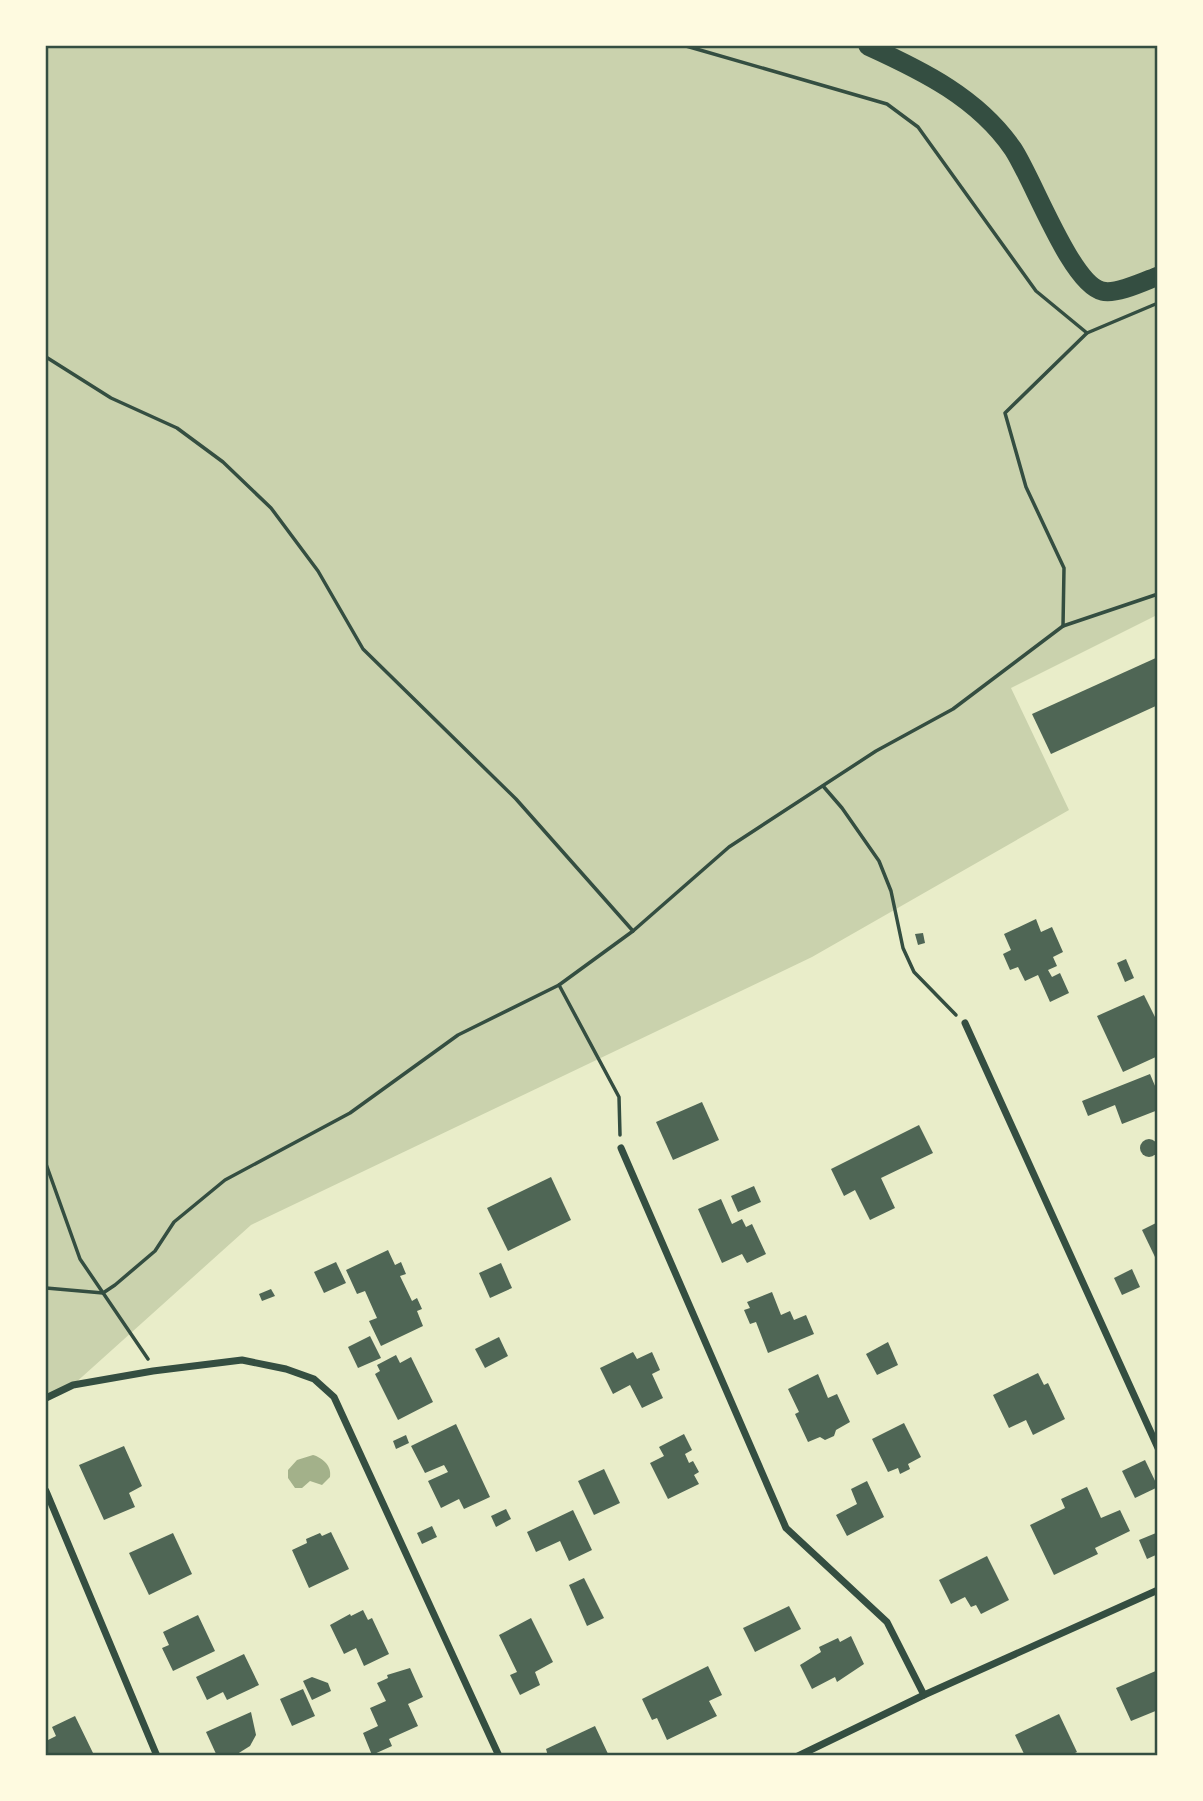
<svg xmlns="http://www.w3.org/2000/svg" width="1203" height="1801" font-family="Inter,sans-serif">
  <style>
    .green { fill: #cad2ad }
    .water { fill: #a3b18a }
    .building { fill: #4f6655 }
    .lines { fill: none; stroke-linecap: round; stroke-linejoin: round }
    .path { stroke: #344e41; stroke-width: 3.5 }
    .minor { stroke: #344e41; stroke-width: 7 }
    .trunk { stroke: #344e41; stroke-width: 19 }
    .neatline { fill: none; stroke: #344e41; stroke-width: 2.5 }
  </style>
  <rect width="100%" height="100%" fill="#e9edc9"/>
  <polygon class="green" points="46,46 1158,46 1157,615 1011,688 1069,810 812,957 251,1225 73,1385 46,1398"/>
  <path class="water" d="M313 1455C323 1458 332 1466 330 1477L322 1485 310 1481 302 1488H295L288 1478V1470L297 1460Z"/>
  <g class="building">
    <polygon points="1158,657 1158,705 1051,754 1032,714"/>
    <polygon points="1036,919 1041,932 1052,927 1063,952 1053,957 1057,966 1048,970 1052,977 1060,973 1069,993 1050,1002 1038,975 1025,981 1018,967 1010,970 1003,954 1011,950 1004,934"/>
    <polygon points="923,933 925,943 918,945 915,934"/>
    <polygon points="1126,959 1134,978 1125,982 1117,963"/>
    <polygon points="1144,995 1158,1023 1158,1056 1123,1072 1097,1016"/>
    <polygon points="1150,1074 1158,1093 1158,1110 1122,1124 1115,1105 1088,1116 1082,1101"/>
    <polygon points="702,1102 719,1140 673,1160 656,1122"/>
    <polygon points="919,1125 933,1153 881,1178 895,1208 870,1220 855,1190 844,1196 831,1169"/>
    <circle cx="1149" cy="1148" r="9"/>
    <polygon points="551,1177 571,1220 508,1251 487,1208"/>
    <polygon points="754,1186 761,1202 738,1212 731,1196"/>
    <polygon points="721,1199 732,1224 742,1219 746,1227 752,1224 766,1254 747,1263 742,1254 722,1263 698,1209"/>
    <polygon points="1158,1222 1158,1256 1155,1257 1142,1230"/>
    <polygon points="388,1250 395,1265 401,1262 406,1274 400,1276 412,1301 417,1298 422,1309 417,1311 423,1326 381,1346 369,1321 377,1318 365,1291 357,1294 346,1270"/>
    <polygon points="336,1262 346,1283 324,1293 314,1272"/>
    <polygon points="501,1263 512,1288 490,1298 479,1273"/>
    <polygon points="1132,1269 1140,1287 1122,1295 1114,1278"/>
    <polygon points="271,1289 275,1296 262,1301 259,1294"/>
    <polygon points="772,1292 781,1315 790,1311 794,1320 806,1315 814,1334 768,1353 756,1322 750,1324 744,1310 750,1308 747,1302"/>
    <polygon points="370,1336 381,1358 358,1368 348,1347"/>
    <polygon points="499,1337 508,1356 485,1368 475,1349"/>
    <polygon points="888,1342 898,1365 877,1375 866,1354"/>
    <polygon points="633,1352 637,1359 652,1352 660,1370 652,1374 663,1398 642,1408 630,1385 613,1394 600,1368"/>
    <polygon points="396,1355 400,1363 411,1357 433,1402 398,1420 375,1374 380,1371 377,1365"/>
    <polygon points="1038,1373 1044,1385 1048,1383 1065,1419 1033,1435 1026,1420 1009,1428 993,1395"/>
    <polygon points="818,1374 828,1398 837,1394 850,1422 836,1430 834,1436 825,1440 820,1437 808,1442 795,1414 799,1412 788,1389"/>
    <polygon points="904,1423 921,1457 908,1464 910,1469 900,1474 898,1468 888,1472 872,1439"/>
    <polygon points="456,1424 490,1497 464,1509 459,1499 441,1508 428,1481 448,1472 444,1465 425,1473 411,1446"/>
    <polygon points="684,1434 692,1450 685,1454 689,1463 693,1461 699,1472 694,1475 699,1484 668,1499 650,1463 664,1456 659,1447"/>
    <polygon points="406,1435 409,1443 396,1449 393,1441"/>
    <polygon points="124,1446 142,1486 129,1493 135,1507 104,1520 79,1465"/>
    <polygon points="1145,1460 1158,1487 1135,1498 1122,1471"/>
    <polygon points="604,1469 620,1503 594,1515 578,1481"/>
    <polygon points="867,1481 884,1517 847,1536 836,1515 857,1504 851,1489"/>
    <polygon points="1087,1487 1101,1518 1120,1510 1130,1531 1095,1548 1098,1554 1054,1575 1030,1525 1065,1508 1061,1499"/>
    <polygon points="506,1509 511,1519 496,1527 491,1516"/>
    <polygon points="573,1510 592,1550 569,1561 560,1541 536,1552 527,1532"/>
    <polygon points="432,1526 437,1537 422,1544 417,1533"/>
    <polygon points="331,1532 349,1569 309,1588 292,1550 307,1543 306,1539 320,1533 322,1536"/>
    <polygon points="173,1533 192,1574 149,1595 129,1553"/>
    <polygon points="1156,1533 1158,1554 1147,1559 1139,1540"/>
    <polygon points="987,1556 1009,1600 981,1614 976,1605 971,1607 965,1597 951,1604 939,1580"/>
    <polygon points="584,1578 604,1618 587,1626 569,1585"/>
    <polygon points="789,1606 801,1629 755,1652 743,1628"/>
    <polygon points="363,1610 368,1620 372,1618 389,1654 364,1666 356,1648 344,1654 330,1625 350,1614 351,1616"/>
    <polygon points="198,1615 215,1651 173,1671 162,1648 169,1645 163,1632"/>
    <polygon points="531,1618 553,1662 535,1672 540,1685 520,1695 510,1675 517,1672 499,1635"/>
    <polygon points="851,1636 864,1664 837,1682 835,1677 812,1689 800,1665 821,1652 819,1647 838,1638 840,1642"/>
    <polygon points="244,1654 259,1685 227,1700 223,1692 207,1700 196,1677"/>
    <polygon points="708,1666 722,1695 709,1701 717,1716 667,1740 657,1718 652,1720 642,1699"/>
    <polygon points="410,1668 423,1697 408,1704 418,1726 389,1739 392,1746 372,1755 363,1733 378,1726 370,1708 386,1701 377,1683 388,1678 387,1675"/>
    <polygon points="1158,1670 1158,1710 1131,1721 1116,1688"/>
    <polygon points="312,1677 328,1683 331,1691 312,1700 303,1681"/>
    <polygon points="303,1689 315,1716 292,1726 280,1699"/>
    <polygon points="251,1712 256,1735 250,1746 234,1756 217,1756 206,1732"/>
    <polygon points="1059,1714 1077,1752 1069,1756 1025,1756 1015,1735"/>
    <polygon points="75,1716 93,1753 87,1756 46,1756 46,1741 56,1736 52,1727"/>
    <polygon points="595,1726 609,1756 548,1756 546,1749"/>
  </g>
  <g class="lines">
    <g class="path">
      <polyline points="686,46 887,104 918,127 1036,291 1087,333"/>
      <polyline points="1158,303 1087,333 1005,413 1026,487 1064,568 1063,626 1158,594"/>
      <polyline points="46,357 111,398 177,428 223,462 271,508 318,571 363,649 516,799 633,931"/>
      <polyline points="823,786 842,808 879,861 891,891 903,948 914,972 956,1015"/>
      <polyline points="559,985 619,1097 620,1135"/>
      <polyline points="46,1164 80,1259 148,1359"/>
      <polyline points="46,1288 103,1293 115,1285 155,1251 174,1222 225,1180 350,1113 458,1035 559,985 633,931 729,847 876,751 953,709 1063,626"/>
    </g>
    <g class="minor">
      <polyline points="965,1023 1158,1448"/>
      <polyline points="621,1148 786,1528 887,1622 924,1695"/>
      <polyline points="46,1398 73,1385 153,1371 242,1360 286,1369 314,1379 334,1397 499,1756"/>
      <polyline points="46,1491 157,1756"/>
      <polyline points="798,1756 924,1695 1158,1590"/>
    </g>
    <path class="trunk" d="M868 46C923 71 978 98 1013 149 1033 179 1071 284 1102 291 1116 295 1145 281 1158 276"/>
  </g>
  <rect width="1203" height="1801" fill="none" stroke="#fefae0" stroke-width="94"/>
  <rect x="47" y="47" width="1109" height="1707" class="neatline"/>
</svg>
